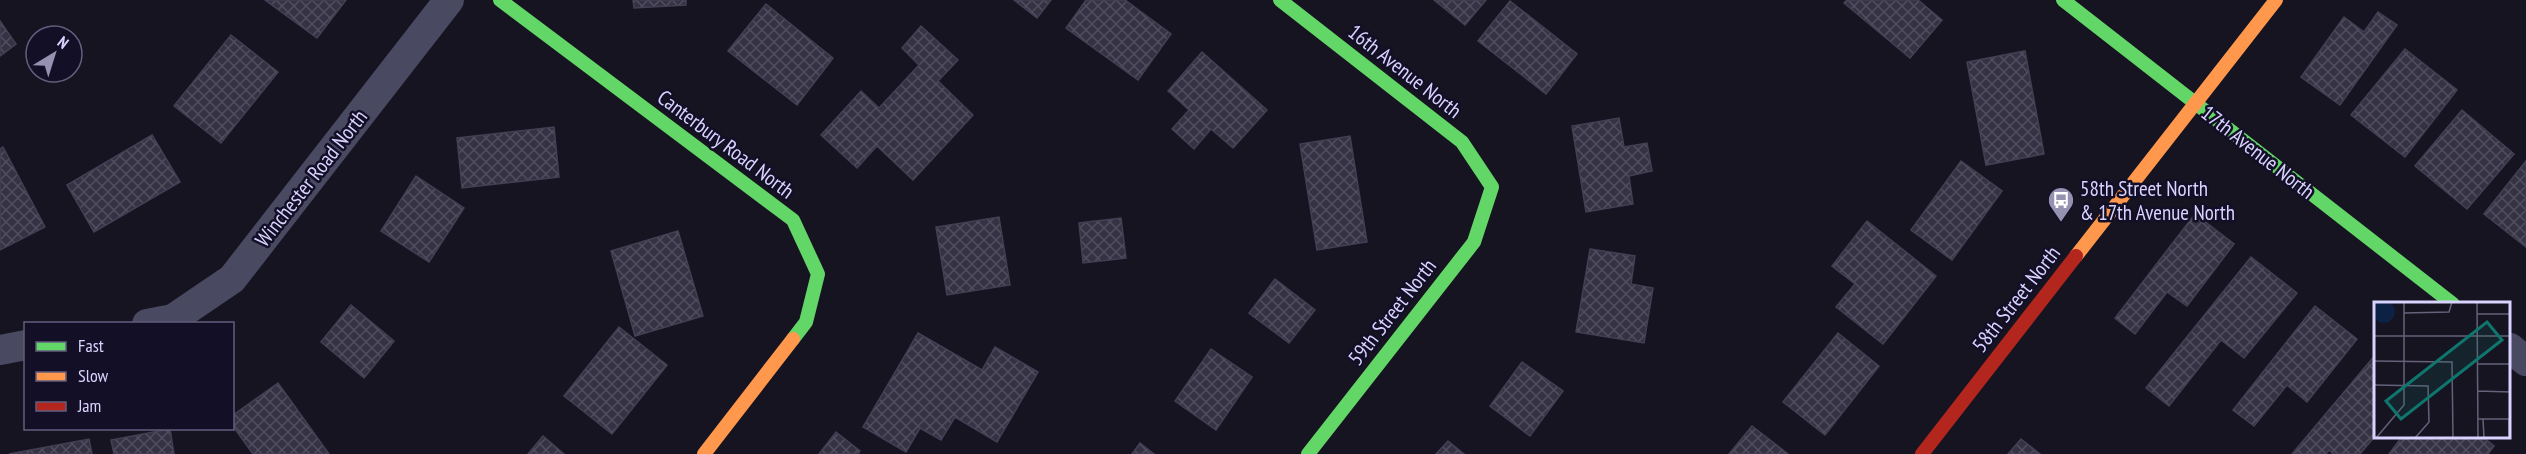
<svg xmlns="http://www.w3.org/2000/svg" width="2526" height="454" font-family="'PT Sans Narrow',sans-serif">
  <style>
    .building { fill: url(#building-cross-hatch); stroke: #433f54; stroke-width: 1.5 }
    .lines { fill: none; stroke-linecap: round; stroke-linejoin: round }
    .street { stroke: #4a4962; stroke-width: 30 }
    .fast { stroke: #63d668; stroke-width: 14 }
    .slow { stroke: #ff974d; stroke-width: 14 }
    .jam { stroke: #b3261e; stroke-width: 14 }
    .labels { text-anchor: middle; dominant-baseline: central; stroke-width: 5; stroke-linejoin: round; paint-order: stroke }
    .street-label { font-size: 21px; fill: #d9d4ff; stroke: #130f26 }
    .poi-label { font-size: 21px; fill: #d9d4ff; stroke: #130f26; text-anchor: start }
    .inset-road { fill: none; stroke: #64617a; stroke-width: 1.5 }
    .view { fill: #0f766e; fill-opacity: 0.15; stroke: #0f766e; stroke-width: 3 }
    .inset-edge { fill: none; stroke: #d9d4ff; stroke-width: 3 }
  </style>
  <defs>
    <pattern id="building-cross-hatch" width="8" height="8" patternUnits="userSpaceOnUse" patternTransform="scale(1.5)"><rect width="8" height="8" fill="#343243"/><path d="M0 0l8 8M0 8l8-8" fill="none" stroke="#514f5f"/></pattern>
  </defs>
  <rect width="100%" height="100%" fill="#161421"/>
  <g class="building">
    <polygon points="265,0 346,0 317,38"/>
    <polygon points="633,0 686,0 686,5 634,8"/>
    <polygon points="1014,0 1051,0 1037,18"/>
    <polygon points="1086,0 1125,0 1171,34 1138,80 1066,28"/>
    <polygon points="1434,0 1486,0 1465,25"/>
    <polygon points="1847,0 1918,0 1942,20 1910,58 1844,3"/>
    <polygon points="1510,1 1577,54 1546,94 1478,41"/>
    <polygon points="766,4 833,58 797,105 728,51"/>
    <polygon points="2378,12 2397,25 2340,105 2301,77 2344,17 2364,32"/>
    <polygon points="0,21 16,44 0,56"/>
    <polygon points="921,26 958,60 938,81 973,115 913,180 877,146 857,168 821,135 861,91 879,108 919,65 902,48"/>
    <polygon points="231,35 278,72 221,143 174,106"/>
    <polygon points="2405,49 2457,90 2405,157 2351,115"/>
    <polygon points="2025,51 2044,154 1986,165 1967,62"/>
    <polygon points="1202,52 1267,110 1233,148 1211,129 1194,149 1172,129 1189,110 1168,91"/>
    <polygon points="2462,110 2514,154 2467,209 2415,166"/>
    <polygon points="1619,118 1624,147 1647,143 1652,171 1629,176 1633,204 1586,212 1572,126"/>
    <polygon points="554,127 559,177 462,188 457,138"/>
    <polygon points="152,135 180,182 94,232 67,185"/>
    <polygon points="1350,136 1367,242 1317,250 1300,144"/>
    <polygon points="3,147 45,227 0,250 0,149"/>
    <polygon points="1961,161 2002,191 1952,260 1911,230"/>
    <polygon points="2526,161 2526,247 2484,214"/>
    <polygon points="416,176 464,208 429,262 381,231"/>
    <polygon points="2195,214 2234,244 2187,306 2167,292 2135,334 2115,318"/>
    <polygon points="999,217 1010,285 947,295 936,227"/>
    <polygon points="1121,218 1126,258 1083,263 1079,223"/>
    <polygon points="1867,221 1936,276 1883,344 1836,307 1855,284 1832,266"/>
    <polygon points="678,231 703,316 635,336 611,251"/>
    <polygon points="1590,249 1635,256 1631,284 1653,288 1644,343 1576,332"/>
    <polygon points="2251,257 2297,293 2244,358 2221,340 2169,406 2146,388"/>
    <polygon points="1275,279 1315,310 1289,343 1249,313"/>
    <polygon points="351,305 394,341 364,378 321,342"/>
    <polygon points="2315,306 2357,339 2307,402 2287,385 2254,426 2233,410"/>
    <polygon points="619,327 667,365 612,434 564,396"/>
    <polygon points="918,333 982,370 995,347 1038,372 997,442 955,417 941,440 920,428 906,452 863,427"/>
    <polygon points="1838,333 1879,366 1825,435 1783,402"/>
    <polygon points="1211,349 1252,377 1216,430 1175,401"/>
    <polygon points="2376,354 2376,435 2360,454 2333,454 2329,450 2326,454 2292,454"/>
    <polygon points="1522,362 1563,391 1530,436 1490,406"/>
    <polygon points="278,383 329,454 253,454 232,425 232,416"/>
    <polygon points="1752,426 1788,454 1729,454"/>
    <polygon points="170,429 174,454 114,454 111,440"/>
    <polygon points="836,432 860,451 858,454 819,454"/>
    <polygon points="543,436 564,454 528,454"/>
    <polygon points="2401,438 2484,438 2494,446 2488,454 2389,454"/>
    <polygon points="89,439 92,454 9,454"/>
    <polygon points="2021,439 2040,454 2008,454"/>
    <polygon points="1448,441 1464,454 1436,454"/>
    <polygon points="1140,443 1154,454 1132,454"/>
  </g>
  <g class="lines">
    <g class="street">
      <polyline points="147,324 173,319 232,279 449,0"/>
      <polyline points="2510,348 2526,361"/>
      <polyline points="0,350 26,345"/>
    </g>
    <g class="fast">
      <polyline points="500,0 793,220 818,274 806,322 793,339"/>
      <polyline points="1280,0 1462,142 1492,187 1474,242 1308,454"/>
      <polyline points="2063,0 2453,304"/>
    </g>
    <g class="slow">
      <polyline points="2076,256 2276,0"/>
      <polyline points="704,454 793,339"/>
    </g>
    <polyline class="jam" points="1922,454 2076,256"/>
  </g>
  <defs>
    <g id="bus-pin" transform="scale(1.35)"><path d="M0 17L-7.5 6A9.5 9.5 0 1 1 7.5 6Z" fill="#9591b1" stroke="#130f26"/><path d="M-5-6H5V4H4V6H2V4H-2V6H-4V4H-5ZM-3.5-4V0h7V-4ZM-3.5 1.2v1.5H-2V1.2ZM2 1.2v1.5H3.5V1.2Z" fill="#fff"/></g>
  </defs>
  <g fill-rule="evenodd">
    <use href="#bus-pin" x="2061" y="200"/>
  </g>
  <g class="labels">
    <g class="street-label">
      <text transform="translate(1405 71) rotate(38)">16th Avenue North</text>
      <text transform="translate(726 144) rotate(37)">Canterbury Road North</text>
      <text transform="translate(2258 152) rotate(38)">17th Avenue North</text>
      <text transform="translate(311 178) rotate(-52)">Winchester Road North</text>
      <text transform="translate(2016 299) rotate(-52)">58th Street North</text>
      <text transform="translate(1392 312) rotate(-52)">59th Street North</text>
    </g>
    <g class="poi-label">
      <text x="2080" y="188">58th Street North<tspan x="2080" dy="24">&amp; 17th Avenue North</tspan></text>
    </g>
  </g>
  <g transform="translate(2374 302)">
    <rect width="136" height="136" fill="#161421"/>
    <path d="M-1 10a11 11 0 1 1 22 0a11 11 0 1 1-22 0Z" fill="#0d2144"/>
    <path class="inset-road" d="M103 0 104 136M30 11 75 10 78 0M103 12H137M0 34H137M0 59 78 60 79 136M103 62H137M0 83 54 84 55 120 41 136M103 89 137 90M104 117H137M109 117 110 136M2 136 30 103V0M135 136V117"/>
    <path class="view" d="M113 20 128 38 27 117 12 99Z"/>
    <rect width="136" height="136" class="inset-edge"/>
  </g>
  <rect x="24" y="322" width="210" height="108" fill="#130f26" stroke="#625e7d" stroke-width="1.5"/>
  <rect x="36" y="342" width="30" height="9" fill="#63d668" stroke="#625e7d" stroke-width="1.5"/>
  <text x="78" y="352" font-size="18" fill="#d9d4ff">Fast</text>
  <rect x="36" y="372" width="30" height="9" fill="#ff974d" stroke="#625e7d" stroke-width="1.5"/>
  <text x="78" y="382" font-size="18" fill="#d9d4ff">Slow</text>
  <rect x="36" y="402" width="30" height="9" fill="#b3261e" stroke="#625e7d" stroke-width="1.5"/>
  <text x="78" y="412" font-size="18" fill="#d9d4ff">Jam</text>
  <g transform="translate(54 54) rotate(38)"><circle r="28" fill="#130f26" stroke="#625e7d" stroke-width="1.5"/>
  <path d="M0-4.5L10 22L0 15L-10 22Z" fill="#9591b1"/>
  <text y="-9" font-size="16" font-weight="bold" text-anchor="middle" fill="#d9d4ff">N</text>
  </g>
</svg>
